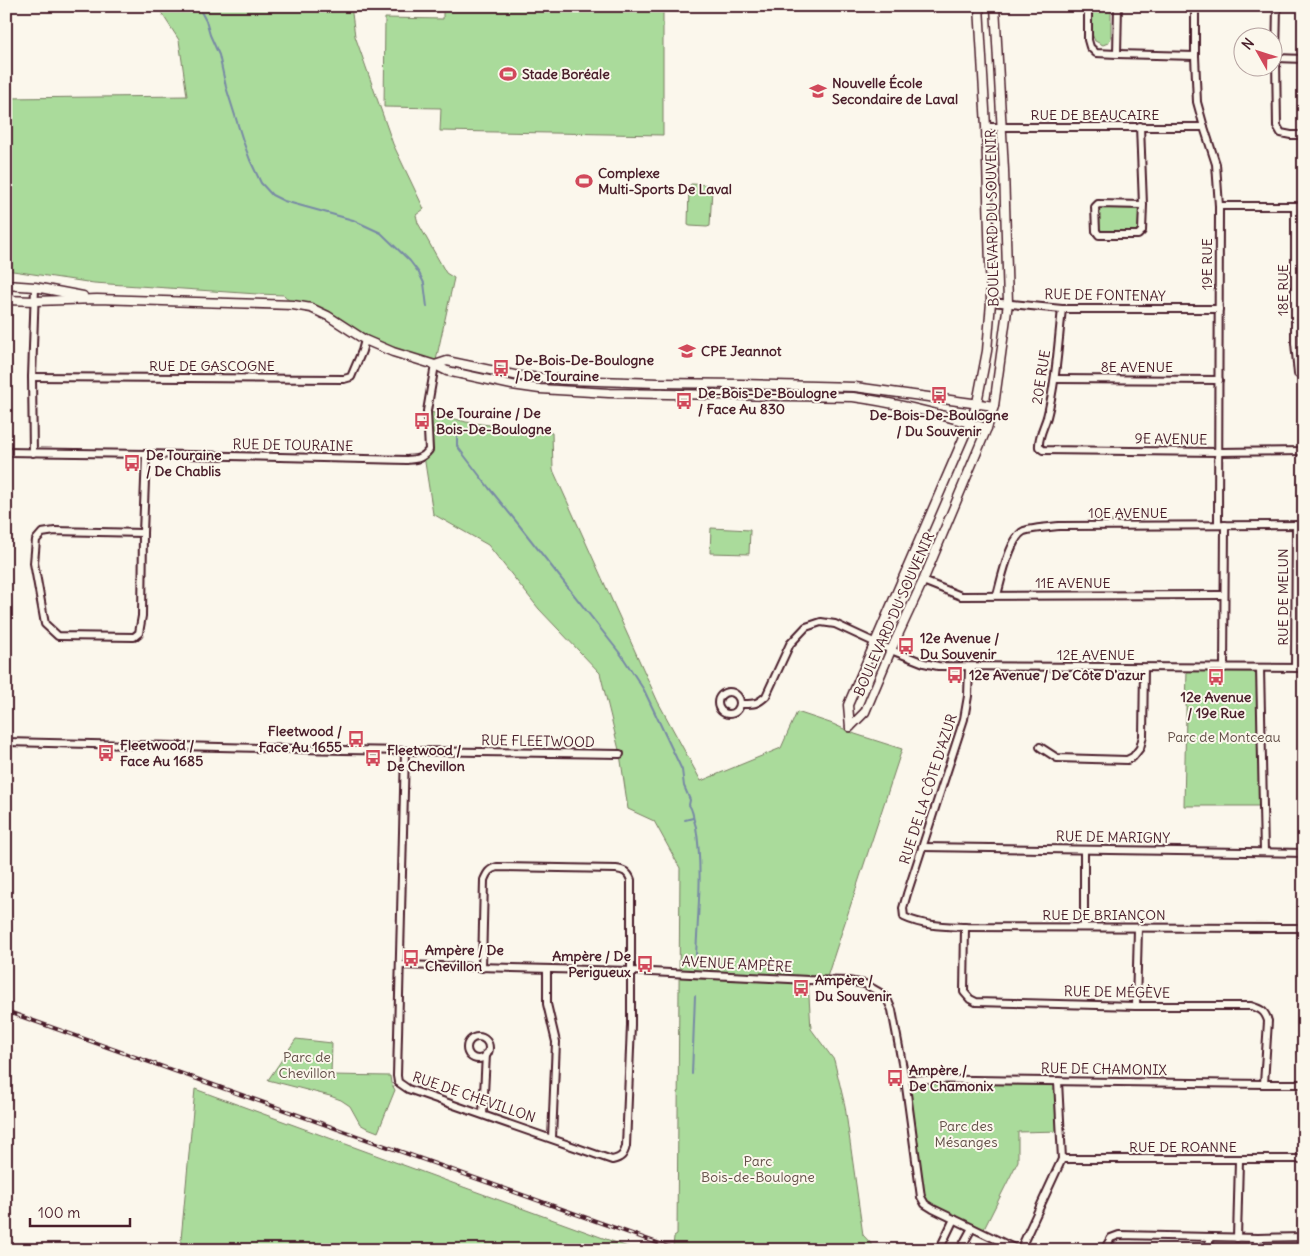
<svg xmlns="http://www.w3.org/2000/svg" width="1310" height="1256" font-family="Delius,sans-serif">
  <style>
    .green { fill: #aadb9b; stroke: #7a7d63 }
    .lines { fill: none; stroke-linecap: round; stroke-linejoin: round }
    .stream { stroke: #788aa5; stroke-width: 2 }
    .minor-casing { stroke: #4a1f2b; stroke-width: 10 }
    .tertiary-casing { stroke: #4a1f2b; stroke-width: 11 }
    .minor { stroke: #fbf7ec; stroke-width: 6 }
    .tertiary { stroke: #fbf7ec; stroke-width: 8 }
    .rail-casing { stroke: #4a1f2b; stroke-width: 4 }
    .rail { stroke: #fbf7ec; stroke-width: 2; stroke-dasharray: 5.5; stroke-linecap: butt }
    .labels { text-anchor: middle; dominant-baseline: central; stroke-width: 4; stroke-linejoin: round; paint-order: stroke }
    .poi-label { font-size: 14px; font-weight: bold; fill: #4a1f2b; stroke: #fbf7ec; text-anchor: start }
    .street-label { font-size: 14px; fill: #4a1f2b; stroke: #fbf7ec }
    .park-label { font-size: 14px; fill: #624e47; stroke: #fbf7ec }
  </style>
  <rect width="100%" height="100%" fill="#fbf7ec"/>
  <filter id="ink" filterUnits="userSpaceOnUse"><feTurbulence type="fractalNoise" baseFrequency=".02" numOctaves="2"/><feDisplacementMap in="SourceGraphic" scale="10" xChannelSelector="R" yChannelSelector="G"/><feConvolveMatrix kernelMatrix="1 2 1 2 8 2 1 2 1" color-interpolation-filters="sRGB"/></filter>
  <g filter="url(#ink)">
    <g class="green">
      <polygon points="157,6 351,6 355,36 393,144 424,209 416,215 418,223 446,273 454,278 435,365 393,352 328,316 293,305 284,295 257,294 94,283 6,270 6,98 187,96 179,40"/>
      <polygon points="419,6 663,6 663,135 440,131 441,108 384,107 385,18 443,19 443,9"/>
      <polygon points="1092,6 1111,6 1111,38 1108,43 1103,45 1095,41 1092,34"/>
      <polygon points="691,184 711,185 712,188 710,226 707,227 690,226 688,225 689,186"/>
      <polygon points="1102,208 1136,208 1139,211 1138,228 1135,231 1102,232 1099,230 1099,210"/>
      <polygon points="427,411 466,422 552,433 553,470 658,702 701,781 781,748 797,712 833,724 855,734 902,749 826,980 808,980 811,1029 834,1060 845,1106 863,1235 877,1250 682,1250 673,1247 674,1237 677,1235 680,868 654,821 628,809 620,754 600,673 539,609 488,545 433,514 424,456 429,450"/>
      <polygon points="711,528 750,530 749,554 710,553"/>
      <polygon points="1187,668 1260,668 1263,806 1184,806"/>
      <polygon points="296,1039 332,1043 331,1075 390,1076 391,1083 395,1090 378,1132 365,1127 360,1124 350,1106 341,1100 330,1096 268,1080"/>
      <polygon points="905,1079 1058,1081 1061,1131 1018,1132 1018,1161 982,1233 933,1209 921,1197"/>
      <polygon points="195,1089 636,1250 180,1250"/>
    </g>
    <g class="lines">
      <g class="stream">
        <polyline points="198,6 206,21 210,35 219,55 226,87 243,141 250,160 261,183 272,195 284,201 353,220 381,233 410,261 419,273 424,283 427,307"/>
        <path d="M458 427 457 436V446L489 488 519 525 622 656 644 690 682 770 684 786 690 800 689 805C692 809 692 811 693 815 693 819 695 823 696 827 703 869 698 912 696 955"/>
        <polyline points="685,820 693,818"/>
        <polyline points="692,1074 695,996"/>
      </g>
      <g class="minor-casing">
        <g id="minor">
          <polyline points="1088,6 1088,40 1090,47 1096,53 1117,54 1195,56"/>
          <polyline points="1195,6 1195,56 1197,102 1204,127 1216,164 1219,206 1218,525"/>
          <polyline points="1277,6 1276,58 1277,126 1281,133 1291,135 1304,135"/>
          <polyline points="1117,54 1118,6"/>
          <polyline points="1276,58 1304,59"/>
          <polyline points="1140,126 1143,205 1142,231 1138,235 1099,235 1096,231 1095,207 1098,204 1143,205"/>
          <polyline points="986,127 1204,127"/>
          <polyline points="1219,206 1304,206"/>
          <polyline points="1295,206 1295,343 1298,374"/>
          <polyline points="991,302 1062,309 1219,309"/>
          <path d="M1062 309C1058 345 1056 382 1047 417 1044 427 1038 437 1039 447L1043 450 1219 452 1304 451"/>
          <polyline points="32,377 344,379 351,377 362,351 365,340"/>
          <polyline points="1055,379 1219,380"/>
          <path d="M6 452 146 454 407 460C417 459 422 459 429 450L427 411 435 365"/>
          <polyline points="33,453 32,377 35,287"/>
          <polyline points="143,533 55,531 42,533 36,540 34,563 45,624 58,636 134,637 139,633 142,616 143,533 146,454"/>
          <polyline points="923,581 961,596 1224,595"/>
          <path d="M997 595C1001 581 1010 537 1024 531 1032 528 1050 527 1059 526L1304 525"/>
          <path d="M969 667 968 696 964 719 907 894 903 908 904 917C923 926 944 926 965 927L1304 928"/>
          <polyline points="1224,668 1225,525"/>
          <polyline points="1260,668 1264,852"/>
          <polyline points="1295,668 1296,525"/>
          <circle cx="729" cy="703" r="11"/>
          <path d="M740 704C752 704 757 705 766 696L790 644 806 627 821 622 835 624 891 650 924 663 938 666 1304 668"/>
          <polyline points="6,742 343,750 620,754"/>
          <polyline points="1040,747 1057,758 1127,760 1133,757 1140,748 1143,736 1144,668"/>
          <path d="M405 751 397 1076 398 1082 408 1089 612 1160C621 1158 624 1155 626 1146L631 1025V880C628 872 624 870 616 869L497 867C489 869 487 873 484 880L482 968"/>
          <polyline points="922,847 1304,853"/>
          <polyline points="1084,850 1084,927"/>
          <path d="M965 927 964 992 970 999 976 1002 1136 1006H1251C1261 1009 1265 1011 1268 1021L1264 1084"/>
          <polyline points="400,965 631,971 808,980 848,981 865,984 879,992 887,999 892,1010 905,1079 921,1197 925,1204 933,1209 1018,1250"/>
          <polyline points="547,970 547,1004 556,1042 552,1138"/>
          <polyline points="1136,1006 1138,928"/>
          <circle cx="478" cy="1048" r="11"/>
          <polyline points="905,1079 1264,1084 1304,1084"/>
          <polyline points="483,1114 486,1054"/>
          <polyline points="1062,1159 1304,1159"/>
          <polyline points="1209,1237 1210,1250"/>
          <polyline points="1237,1238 1239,1160"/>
          <polyline points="939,1250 954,1219"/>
          <polyline points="960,1250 972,1228"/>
          <polyline points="1020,1250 1062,1159 1058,1081"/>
          <polyline points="1104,1250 1111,1238 1119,1235 1258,1238 1304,1237"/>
          <polyline points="1255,1250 1258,1238"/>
        </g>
      </g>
      <g class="tertiary-casing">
        <g id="tertiary">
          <polyline points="6,285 35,287 83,296"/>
          <path d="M6 300 35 301 97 299 293 305 311 308 328 316 365 340 393 352 435 365 447 371 512 385 540 389 609 393 853 397C899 403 943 415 987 428"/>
          <polyline points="435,365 447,361 519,376 568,380 658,383 741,384 855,387 994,406"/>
          <polyline points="850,727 865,712 891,650 923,581 987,428 994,406 1008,303 1004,170 995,6"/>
          <polyline points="850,727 848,705 970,423 977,403 987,351 991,302 986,127 979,6"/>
        </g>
      </g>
      <use href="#minor" class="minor"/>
      <use href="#tertiary" class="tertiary"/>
      <g class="rail-casing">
        <polyline id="rail" points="6,1011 677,1250"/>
      </g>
      <use href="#rail" class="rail"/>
    </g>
  </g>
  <defs>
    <g id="stadium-bare" transform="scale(1.35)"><path d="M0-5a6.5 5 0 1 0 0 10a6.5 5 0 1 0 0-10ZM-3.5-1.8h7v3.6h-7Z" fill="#d1495b" stroke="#fbf7ec" stroke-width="2.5" paint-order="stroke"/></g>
    <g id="school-bare" transform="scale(1.35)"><path d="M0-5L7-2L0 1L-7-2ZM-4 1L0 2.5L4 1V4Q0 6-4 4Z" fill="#d1495b" stroke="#fbf7ec" stroke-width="2.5" paint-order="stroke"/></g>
    <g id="bus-bare" transform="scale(1.35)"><path d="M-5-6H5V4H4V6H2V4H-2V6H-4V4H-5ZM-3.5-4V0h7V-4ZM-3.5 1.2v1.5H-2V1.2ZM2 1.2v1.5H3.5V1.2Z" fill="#d1495b" stroke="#fbf7ec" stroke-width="2.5" paint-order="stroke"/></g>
  </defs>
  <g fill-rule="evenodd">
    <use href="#stadium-bare" x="508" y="74"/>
    <use href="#school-bare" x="818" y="91"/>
    <use href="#stadium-bare" x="584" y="181"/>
    <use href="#school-bare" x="687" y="351"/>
    <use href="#bus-bare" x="501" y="368"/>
    <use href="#bus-bare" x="939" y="395"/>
    <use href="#bus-bare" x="684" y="401"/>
    <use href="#bus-bare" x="422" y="421"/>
    <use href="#bus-bare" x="132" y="463"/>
    <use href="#bus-bare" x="906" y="646"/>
    <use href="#bus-bare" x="955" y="675"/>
    <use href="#bus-bare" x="1216" y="677"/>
    <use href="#bus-bare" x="356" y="739"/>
    <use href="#bus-bare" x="106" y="753"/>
    <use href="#bus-bare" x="373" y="758"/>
    <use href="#bus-bare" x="411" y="958"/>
    <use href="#bus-bare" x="645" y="964"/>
    <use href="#bus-bare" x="801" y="988"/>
    <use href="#bus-bare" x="895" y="1078"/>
  </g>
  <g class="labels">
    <g class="poi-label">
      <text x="522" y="74">Stade Boréale</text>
      <text x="832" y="83">Nouvelle École<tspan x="832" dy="16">Secondaire de Laval</tspan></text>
      <text x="598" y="173">Complexe<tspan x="598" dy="16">Multi-Sports De Laval</tspan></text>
      <text x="701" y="351">CPE Jeannot</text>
      <text x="515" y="360">De-Bois-De-Boulogne<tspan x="515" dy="16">/ De Touraine</tspan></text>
      <text x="698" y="393">De-Bois-De-Boulogne<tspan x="698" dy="16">/ Face Au 830</tspan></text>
      <text x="436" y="413">De Touraine / De<tspan x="436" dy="16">Bois-De-Boulogne</tspan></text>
      <text x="939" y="415" text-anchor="middle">De-Bois-De-Boulogne<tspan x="939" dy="16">/ Du Souvenir</tspan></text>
      <text x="146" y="455">De Touraine<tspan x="146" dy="16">/ De Chablis</tspan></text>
      <text x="920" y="638">12e Avenue /<tspan x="920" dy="16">Du Souvenir</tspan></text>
      <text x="969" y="675">12e Avenue / De Côte D'azur</text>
      <text x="1216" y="697" text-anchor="middle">12e Avenue<tspan x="1216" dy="16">/ 19e Rue</tspan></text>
      <text x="342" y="731" text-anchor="end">Fleetwood /<tspan x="342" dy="16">Face Au 1655</tspan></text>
      <text x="120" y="745">Fleetwood /<tspan x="120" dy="16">Face Au 1685</tspan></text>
      <text x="387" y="750">Fleetwood /<tspan x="387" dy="16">De Chevillon</tspan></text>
      <text x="425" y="950">Ampère / De<tspan x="425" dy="16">Chevillon</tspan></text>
      <text x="631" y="956" text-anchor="end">Ampère / De<tspan x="631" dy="16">Perigueux</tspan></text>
      <text x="815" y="980">Ampère /<tspan x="815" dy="16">Du Souvenir</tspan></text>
      <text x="909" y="1070">Ampère /<tspan x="909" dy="16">De Chamonix</tspan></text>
    </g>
    <g class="street-label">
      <text x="1095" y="115">RUE DE BEAUCAIRE</text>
      <text transform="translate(992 218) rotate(-91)">BOULEVARD DU SOUVENIR</text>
      <text transform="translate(1207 264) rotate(-90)">19E RUE</text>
      <text transform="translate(1283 290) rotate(-90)">18E RUE</text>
      <text transform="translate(1105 295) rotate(1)">RUE DE FONTENAY</text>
      <text x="212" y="366">RUE DE GASCOGNE</text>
      <text x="1137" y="367">8E AVENUE</text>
      <text transform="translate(1041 377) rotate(-81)">20E RUE</text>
      <text transform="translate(1171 439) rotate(1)">9E AVENUE</text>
      <text transform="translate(293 445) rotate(1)">RUE DE TOURAINE</text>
      <text x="1128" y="513">10E AVENUE</text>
      <text x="1073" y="583">11E AVENUE</text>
      <text transform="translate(1283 597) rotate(-90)">RUE DE MELUN</text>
      <text transform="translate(894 614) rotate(-66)">BOULEVARD DU SOUVENIR</text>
      <text x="1096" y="655">12E AVENUE</text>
      <text transform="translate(538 741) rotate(1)">RUE FLEETWOOD</text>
      <text transform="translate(928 789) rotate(-72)">RUE DE LA CÔTE D'AZUR</text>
      <text transform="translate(1113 837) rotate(1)">RUE DE MARIGNY</text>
      <text x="1104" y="915">RUE DE BRIANÇON</text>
      <text transform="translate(737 964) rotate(3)">AVENUE AMPÈRE</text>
      <text transform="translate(1117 992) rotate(1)">RUE DE MÉGÈVE</text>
      <text transform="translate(1104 1069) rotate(1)">RUE DE CHAMONIX</text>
      <text transform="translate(474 1097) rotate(19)">RUE DE CHEVILLON</text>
      <text x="1183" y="1147">RUE DE ROANNE</text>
    </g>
    <g class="park-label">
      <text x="1224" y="737">Parc de Montceau</text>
      <text x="307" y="1057">Parc de<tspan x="307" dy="16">Chevillon</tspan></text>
      <text x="966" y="1126">Parc des<tspan x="966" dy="16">Mésanges</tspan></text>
      <text x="758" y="1161">Parc<tspan x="758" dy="16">Bois-de-Boulogne</tspan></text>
    </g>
  </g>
  <rect width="1310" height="1256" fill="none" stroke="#fbf7ec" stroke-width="25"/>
  <rect x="12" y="12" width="1285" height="1231" fill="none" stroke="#4a1f2b" stroke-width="2" filter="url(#ink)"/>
  <g transform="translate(1258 52) rotate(309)"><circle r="24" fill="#fbf7ec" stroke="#b4a19f"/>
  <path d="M0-4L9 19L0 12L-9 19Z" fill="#d1495b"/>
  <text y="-8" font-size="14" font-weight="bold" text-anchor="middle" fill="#4a1f2b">N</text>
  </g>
  <path d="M30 1218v8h100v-8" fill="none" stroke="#4a1f2b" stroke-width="2.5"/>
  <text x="38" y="1218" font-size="15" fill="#4a1f2b" stroke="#fbf7ec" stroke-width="4" paint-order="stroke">100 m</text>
</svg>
